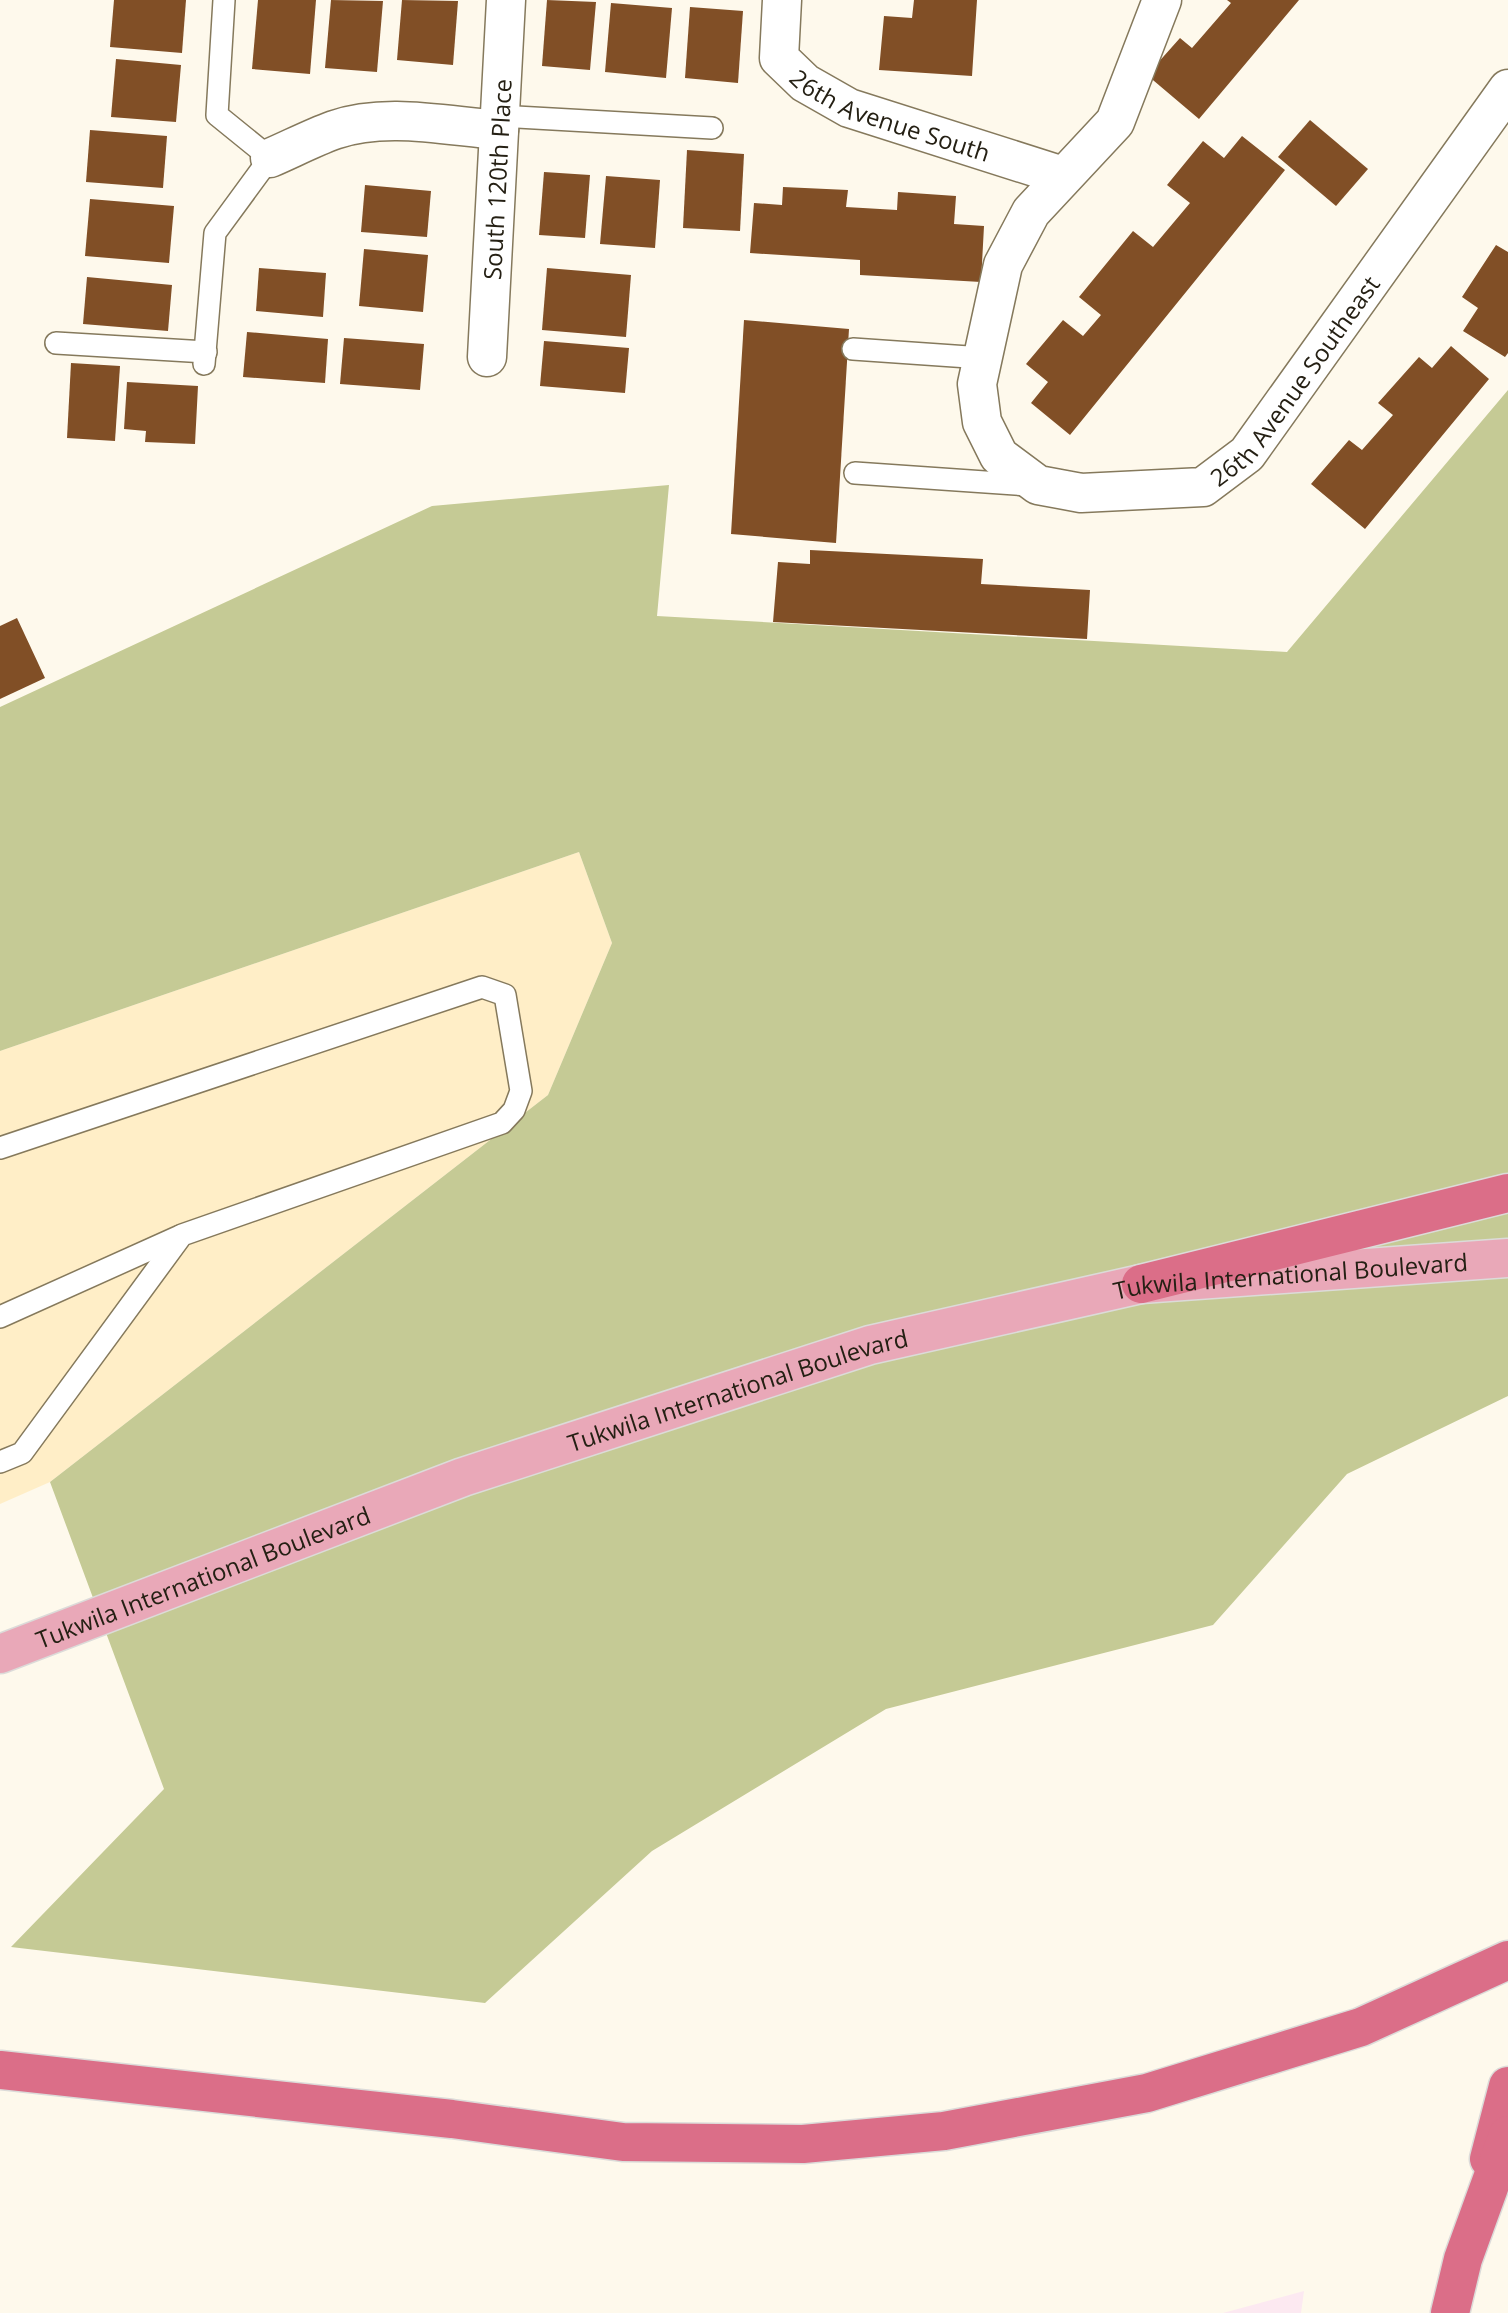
<svg xmlns="http://www.w3.org/2000/svg" width="1508" height="2313" font-family="'Open Sans',sans-serif">
  <style>
    .built { fill: #ffeec7 }
    .industrial { fill: #fce9f1 }
    .green { fill: #c5ca95 }
    .building { fill: #814f26 }
    .lines { fill: none; stroke-linecap: round; stroke-linejoin: round }
    .service-casing { stroke: #85795c; stroke-width: 24 }
    .minor-casing { stroke: #85795c; stroke-width: 41 }
    .primary-casing { stroke: #dcdbd9; stroke-width: 41 }
    .motorway-casing { stroke: #dcdbd9; stroke-width: 41 }
    .service { stroke: #fff; stroke-width: 21 }
    .minor { stroke: #fff; stroke-width: 38 }
    .primary { stroke: #e9a8b8; stroke-width: 38 }
    .motorway { stroke: #db6e88; stroke-width: 38 }
    .labels { text-anchor: middle; dominant-baseline: central; stroke-width: 7; stroke-linejoin: round; paint-order: stroke }
    .street-label { font-size: 24px; fill: #252014; stroke: #fff }
  </style>
  <rect width="100%" height="100%" fill="#fef9ec"/>
  <polygon class="built" points="579,852 612,943 548,1095 50,1482 0,1504 0,1051"/>
  <polygon class="industrial" points="1304,2291 1301,2313 1223,2313"/>
  <polygon class="green" points="1508,390 1508,1396 1347,1474 1213,1625 886,1709 652,1851 485,2003 11,1947 164,1789 50,1482 548,1095 612,943 579,852 0,1051 0,707 432,506 669,485 657,616 1287,652"/>
  <g class="building">
    <polygon points="114,0 186,0 182,53 110,47"/>
    <polygon points="258,0 316,0 310,74 252,69"/>
    <polygon points="331,0 383,1 377,72 325,68"/>
    <polygon points="402,0 458,1 453,65 397,60"/>
    <polygon points="547,0 596,2 590,70 542,66"/>
    <polygon points="914,0 977,0 972,76 879,70 884,16 912,18"/>
    <polygon points="1227,0 1299,0 1199,119 1147,75 1180,38 1192,48 1231,3"/>
    <polygon points="611,3 672,8 666,78 605,72"/>
    <polygon points="690,7 743,11 738,83 685,78"/>
    <polygon points="116,59 181,65 176,122 111,117"/>
    <polygon points="1310,120 1368,169 1336,206 1278,157"/>
    <polygon points="90,130 167,136 163,188 86,182"/>
    <polygon points="1242,136 1285,170 1070,435 1031,403 1048,382 1026,364 1063,320 1083,336 1101,315 1079,297 1133,231 1153,247 1190,203 1167,185 1203,141 1224,158"/>
    <polygon points="687,150 744,154 740,231 683,228"/>
    <polygon points="544,172 590,175 585,238 539,235"/>
    <polygon points="606,176 660,180 655,248 600,244"/>
    <polygon points="365,185 431,191 427,237 361,232"/>
    <polygon points="783,187 848,190 846,207 897,210 898,192 956,196 954,224 984,226 981,282 860,275 860,260 750,253 754,203 782,205"/>
    <polygon points="90,199 174,206 169,263 85,256"/>
    <polygon points="1496,245 1508,252 1508,353 1505,357 1463,331 1478,308 1462,297"/>
    <polygon points="364,249 428,255 423,312 359,306"/>
    <polygon points="259,268 326,273 323,317 256,311"/>
    <polygon points="547,268 631,275 626,337 542,330"/>
    <polygon points="87,277 172,285 168,331 83,324"/>
    <polygon points="744,320 849,329 836,543 731,534"/>
    <polygon points="247,332 328,339 325,383 243,377"/>
    <polygon points="344,338 424,344 420,390 340,384"/>
    <polygon points="544,341 629,348 625,393 540,386"/>
    <polygon points="1451,346 1489,379 1365,529 1311,484 1349,440 1362,450 1393,415 1378,403 1419,357 1432,368"/>
    <polygon points="71,363 120,366 115,441 67,438"/>
    <polygon points="127,382 198,386 195,444 145,442 146,431 124,429"/>
    <polygon points="810,550 983,559 981,584 1090,590 1087,639 773,622 778,562 810,564"/>
    <polygon points="17,618 45,678 0,699 0,626"/>
  </g>
  <g class="lines">
    <g class="service-casing">
      <g id="service">
        <polyline points="500,116 712,128"/>
        <polyline points="56,343 206,352"/>
        <polyline points="853,349 983,358"/>
        <polyline points="204,364 215,233 270,158 217,115 224,0"/>
        <polyline points="855,473 1029,485"/>
        <polyline points="0,1148 482,987 505,995 521,1091 514,1110 502,1123 182,1235 22,1453 0,1462"/>
        <polyline points="0,1317 180,1236"/>
      </g>
    </g>
    <g class="minor-casing">
      <g id="minor">
        <path id="s1" d="M782 0 779 58 805 83 849 108 1063 176"/>
        <path id="s2" d="M1162 0 1115 122 1031 212 1003 265 977 384 982 422 999 456 1038 485 1081 493 1203 487 1247 454 1508 89"/>
        <path d="M270 158C291 149 312 138 334 130 386 112 446 126 499 130"/>
        <path id="s3" d="M487 357 506 0"/>
      </g>
    </g>
    <g class="primary-casing">
      <g id="primary">
        <path id="s4" d="M0 1654 463 1477 870 1345 1141 1284 1508 1258"/>
      </g>
    </g>
    <g class="motorway-casing">
      <g id="motorway">
        <polyline points="1141,1284 1508,1193"/>
        <polyline points="0,2070 452,2119 623,2142 803,2144 944,2131 1147,2093 1361,2027 1508,1960"/>
        <polyline points="1489,2159 1508,2086"/>
        <polyline points="1450,2313 1463,2259 1508,2135"/>
      </g>
    </g>
    <use href="#service" class="service"/>
    <use href="#minor" class="minor"/>
    <use href="#primary" class="primary"/>
    <use href="#motorway" class="motorway"/>
  </g>
  <g class="labels">
    <g class="street-label">
      <text stroke="none"><textPath href="#s1" startOffset="186">26th Avenue South</textPath></text>
      <text stroke="none"><textPath href="#s3" startOffset="178">South 120th Place</textPath></text>
      <text stroke="none"><textPath href="#s2" startOffset="868">26th Avenue Southeast</textPath></text>
      <text stroke="none"><textPath href="#s4" startOffset="1351">Tukwila International Boulevard</textPath></text>
      <text stroke="none"><textPath href="#s4" startOffset="784">Tukwila International Boulevard</textPath></text>
      <text stroke="none"><textPath href="#s4" startOffset="217">Tukwila International Boulevard</textPath></text>
    </g>
  </g>
</svg>
